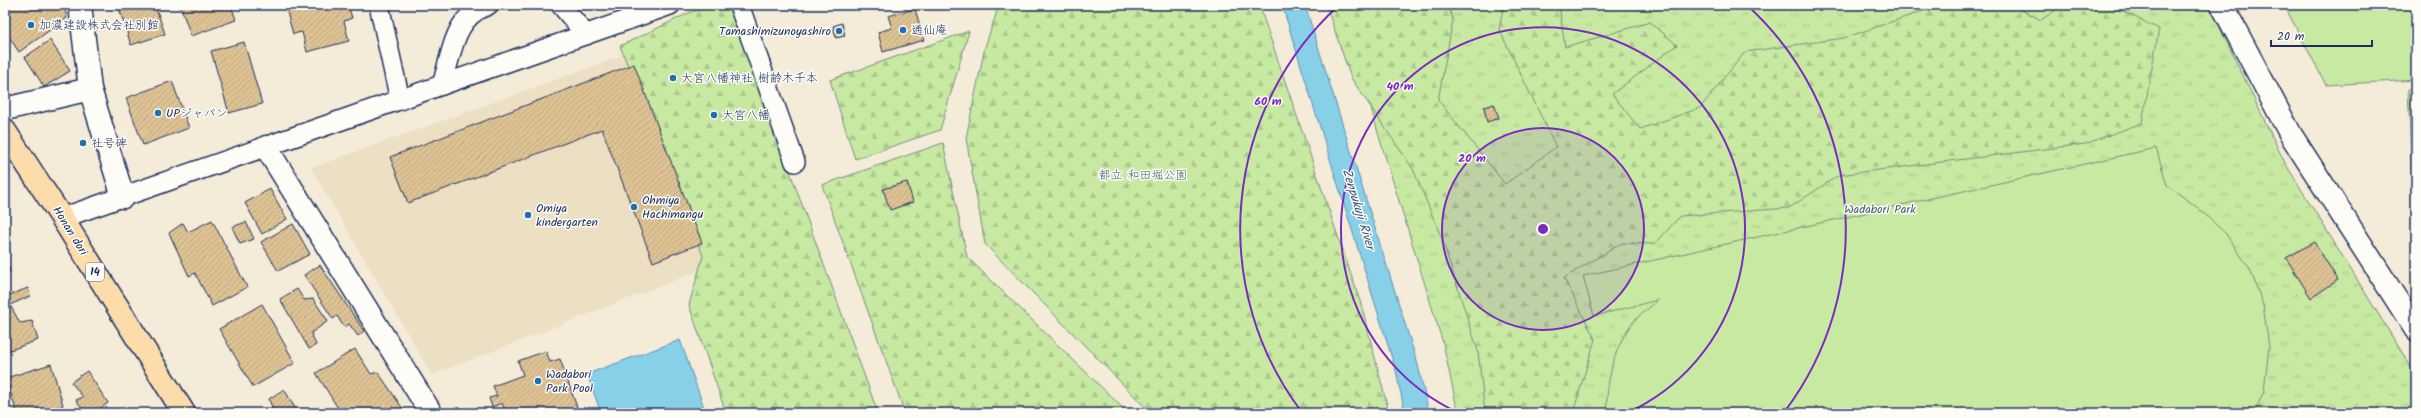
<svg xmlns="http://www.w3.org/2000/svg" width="2421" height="418" font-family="Kalam,'Klee One',sans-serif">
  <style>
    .built { fill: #eddfc4 }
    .grass { fill: url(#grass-tufts); stroke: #728c80 }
    .forest { fill: url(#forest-firs); stroke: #728c80 }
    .garden { fill: #c8e9a1; stroke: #728c80 }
    .water { fill: #87d0e8; stroke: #5c90b1 }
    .building { fill: url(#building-hatch); stroke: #1b2f5e }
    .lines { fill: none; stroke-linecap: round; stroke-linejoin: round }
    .lane-casing { stroke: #1b2f5e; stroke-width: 22 }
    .street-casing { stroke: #1b2f5e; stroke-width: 25 }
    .primary-casing { stroke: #1b2f5e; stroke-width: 25 }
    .lane { stroke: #fdfcf7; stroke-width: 19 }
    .street { stroke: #fdfcf7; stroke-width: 22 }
    .primary { stroke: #fddcac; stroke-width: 22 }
    .ring { fill: none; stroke: #7b2cbf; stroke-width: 2 }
    .poi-dot { fill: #1f6fb2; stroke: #fdfcf7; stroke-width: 1.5 }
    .labels { text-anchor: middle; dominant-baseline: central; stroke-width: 3; stroke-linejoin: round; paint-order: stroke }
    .shield { fill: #fdfcf7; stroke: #5f6c8c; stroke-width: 1 }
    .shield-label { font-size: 11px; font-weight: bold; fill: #1b2f5e }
    .poi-label { font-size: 12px; fill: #1b2f5e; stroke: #fdfcf7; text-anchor: start }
    .park-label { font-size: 12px; fill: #465e6f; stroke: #fdfcf7 }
    .street-label { font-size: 12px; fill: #1b2f5e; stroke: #fdfcf7 }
    .water-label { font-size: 13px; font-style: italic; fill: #365780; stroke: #fdfcf7 }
    .centre { fill: #7b2cbf; stroke: #fdfcf7; stroke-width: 2 }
    .ring-label { font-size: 12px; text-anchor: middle; font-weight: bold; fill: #7b2cbf; stroke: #fdfcf7; stroke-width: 3; stroke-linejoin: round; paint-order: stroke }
  </style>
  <defs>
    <pattern id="grass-tufts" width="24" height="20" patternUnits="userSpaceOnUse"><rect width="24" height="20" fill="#c8e9a1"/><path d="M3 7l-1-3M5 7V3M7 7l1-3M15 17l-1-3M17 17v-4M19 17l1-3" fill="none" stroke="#abc88d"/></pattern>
    <pattern id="forest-firs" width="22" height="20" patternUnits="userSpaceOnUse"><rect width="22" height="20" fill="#c8e9a1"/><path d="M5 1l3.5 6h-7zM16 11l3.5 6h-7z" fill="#abc88d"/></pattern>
    <pattern id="building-hatch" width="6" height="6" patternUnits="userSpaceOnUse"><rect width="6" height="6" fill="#dec293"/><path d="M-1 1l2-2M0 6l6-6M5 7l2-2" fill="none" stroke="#bea781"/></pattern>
  </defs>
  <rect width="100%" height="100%" fill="#f4ebd9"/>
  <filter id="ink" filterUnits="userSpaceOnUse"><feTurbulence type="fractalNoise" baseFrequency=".025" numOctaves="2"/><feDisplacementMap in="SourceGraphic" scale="8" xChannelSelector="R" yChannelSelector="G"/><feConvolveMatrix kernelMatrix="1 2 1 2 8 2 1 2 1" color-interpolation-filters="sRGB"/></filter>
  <g filter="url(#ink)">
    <polygon class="built" points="638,50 719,263 432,375 311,168"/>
    <polygon class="grass" points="1343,5 2209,5 2285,163 2416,375 2416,413 1458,413 1443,343 1378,133"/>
    <g class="forest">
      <polygon points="720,5 729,5 878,413 726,413 689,305 703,256 620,46 693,11"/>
      <polygon points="999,5 1259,5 1362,307 1389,413 1151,413 985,244 966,138 985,47"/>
      <polygon points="1326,5 1448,5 1453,20 1438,100 1505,184 1556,147 1499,29 1504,5 1559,5 1565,47 1650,22 1677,45 1612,94 1640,129 1700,108 1745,52 1844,38 1941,5 2012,5 2041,20 2063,5 2111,5 2159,29 2142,123 2085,144 1839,175 1789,208 1680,216 1655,244 1622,243 1564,278 1595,339 1573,413 1485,413 1478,351 1442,239 1413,169 1351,78"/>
      <polygon points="969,31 940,130 855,159 830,80"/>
      <polygon points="943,143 967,257 1128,413 905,413 822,185"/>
    </g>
    <g class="garden">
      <polygon points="2284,5 2416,5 2416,80 2326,85"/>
      <polygon points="2408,89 2416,89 2416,273"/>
      <path d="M2156 148 2167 185 2198 208 2226 234 2250 269 2263 305 2269 347 2264 391 2254 413H1607C1605 384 1615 342 1635 320 1641 313 1651 307 1658 300L1594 316 1583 276Z"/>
    </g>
    <g class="water">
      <polygon points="1282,5 1305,5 1418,365 1429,413 1405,413 1396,371"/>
      <polygon points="680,340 706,413 601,413 587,374"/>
    </g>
    <g class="building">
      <polygon points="5,5 64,5 67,18 19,52 5,31"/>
      <polygon points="118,5 155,5 165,34 131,45"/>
      <polygon points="180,5 231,5 236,20 191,36"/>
      <polygon points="285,5 348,5 352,18 344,21 349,41 307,52 302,32 293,34"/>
      <polygon points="915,9 924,40 883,52 878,32 892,28 888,16"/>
      <polygon points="842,23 845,36 836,38 833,26"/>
      <polygon points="50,40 70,71 44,87 25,57"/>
      <polygon points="244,42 262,104 229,113 211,51"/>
      <polygon points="634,64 702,243 653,262 602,129 408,203 390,157"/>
      <polygon points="172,81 189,128 143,145 126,98"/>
      <polygon points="1494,104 1499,118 1487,122 1484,107"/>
      <polygon points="907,182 913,202 890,210 883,189"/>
      <polygon points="270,189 287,219 262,234 245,203"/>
      <polygon points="212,220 247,287 212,306 195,273 189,276 169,233 183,223 188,232"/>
      <polygon points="246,222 254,239 240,244 232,227"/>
      <polygon points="293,224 310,254 278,271 261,242"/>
      <polygon points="2314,242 2338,280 2311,298 2286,258"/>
      <polygon points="5,258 10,271 5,277"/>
      <polygon points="320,265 364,331 358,336 349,324 344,327 337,316 333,319 304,275"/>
      <polygon points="28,288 30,296 10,305 20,323 32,321 38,340 5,352 5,297"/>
      <polygon points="297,289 304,300 313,299 328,321 311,333 316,345 309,349 280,299"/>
      <polygon points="262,304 295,363 253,387 219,329"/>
      <polygon points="355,349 371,374 378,372 403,409 397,413 350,413 348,411 341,413 316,373"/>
      <polygon points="546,351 550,362 560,359 579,413 506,413 502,403 492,407 489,398 497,396 493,386 523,375 518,361"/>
      <polygon points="51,364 63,405 56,409 57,413 17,413 6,378"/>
      <polygon points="87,371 108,403 93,413 86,413 76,400 83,397 71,382"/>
      <polygon points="284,389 298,413 274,413 269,399"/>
    </g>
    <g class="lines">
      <g class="lane-casing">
        <g id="lane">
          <polyline points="379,5 400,100"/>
          <polyline points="561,5 586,35"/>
          <polyline points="739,5 795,162"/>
          <path d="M442 85C452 54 453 17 488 5"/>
          <polyline points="62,218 670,5"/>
        </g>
      </g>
      <g class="street-casing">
        <g id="street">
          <polyline points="80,5 90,89 123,197"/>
          <polyline points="2222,5 2291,135 2416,330"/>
          <polyline points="5,109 90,89"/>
          <polyline points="266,147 431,413"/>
        </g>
      </g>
      <g class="primary-casing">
        <polyline id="primary" points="5,131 62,218 184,413"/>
      </g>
      <use href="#lane" class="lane"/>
      <use href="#street" class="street"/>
      <use href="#primary" class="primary"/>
    </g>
  </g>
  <circle cx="1543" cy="229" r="101" fill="#7b2cbf" fill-opacity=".12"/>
  <g class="ring">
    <circle cx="1543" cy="229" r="101"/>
    <path d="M1459 413A202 202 0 1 1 1627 413"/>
    <path d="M1301 411A303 303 0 0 1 1338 6M1748 6A303 303 0 0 1 1785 411"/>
  </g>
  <g class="poi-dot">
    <circle cx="31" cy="25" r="4"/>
    <circle cx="903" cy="30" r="4"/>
    <circle cx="839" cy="31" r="4"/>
    <circle cx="673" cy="78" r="4"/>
    <circle cx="158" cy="113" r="4"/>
    <circle cx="714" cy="115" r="4"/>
    <circle cx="83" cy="143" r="4"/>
    <circle cx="634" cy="207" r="4"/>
    <circle cx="528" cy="215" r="4"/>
    <circle cx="538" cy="381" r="4"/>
  </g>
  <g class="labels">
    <rect class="shield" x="86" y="263" width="18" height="18" rx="3"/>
    <g class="shield-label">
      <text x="95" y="272">14</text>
    </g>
    <g class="poi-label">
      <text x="39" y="25">加濃建設株式会社別館</text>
      <text x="911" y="30">通仙庵</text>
      <text x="831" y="31" text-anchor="end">Tamashimizunoyashiro</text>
      <text x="681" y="78">大宮八幡神社 樹齢木千本</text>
      <text x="166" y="113">UPジャパン</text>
      <text x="722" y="115">大宮八幡</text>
      <text x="91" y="143">社号碑</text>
      <text x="642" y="200">Ohmiya<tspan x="642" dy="14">Hachimangu</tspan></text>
      <text x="536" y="208">Omiya<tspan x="536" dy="14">kindergarten</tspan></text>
      <text x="546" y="374">Wadabori<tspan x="546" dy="14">Park Pool</tspan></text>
    </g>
    <g class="park-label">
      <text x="1143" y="175">都立 和田堀公園</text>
      <text x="1880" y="209">Wadabori Park</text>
    </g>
    <g class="street-label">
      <text transform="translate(70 231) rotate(58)">Honan dori</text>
    </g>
    <g class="water-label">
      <text transform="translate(1358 209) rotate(73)">Zenpukuji River</text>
    </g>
  </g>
  <circle cx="1543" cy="229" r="6" class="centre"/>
  <g class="ring-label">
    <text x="1400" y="90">40 m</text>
    <text x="1268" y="105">60 m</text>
    <text x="1472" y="162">20 m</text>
  </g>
  <rect width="2421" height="418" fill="none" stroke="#fdfcf7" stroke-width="20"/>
  <rect x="10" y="10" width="2401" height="398" fill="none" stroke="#1b2f5e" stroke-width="1.5" filter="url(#ink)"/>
  <path d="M2271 40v6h101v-6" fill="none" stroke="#1b2f5e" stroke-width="2"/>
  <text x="2277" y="40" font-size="12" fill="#1b2f5e" stroke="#fdfcf7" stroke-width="3" paint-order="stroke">20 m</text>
</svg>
